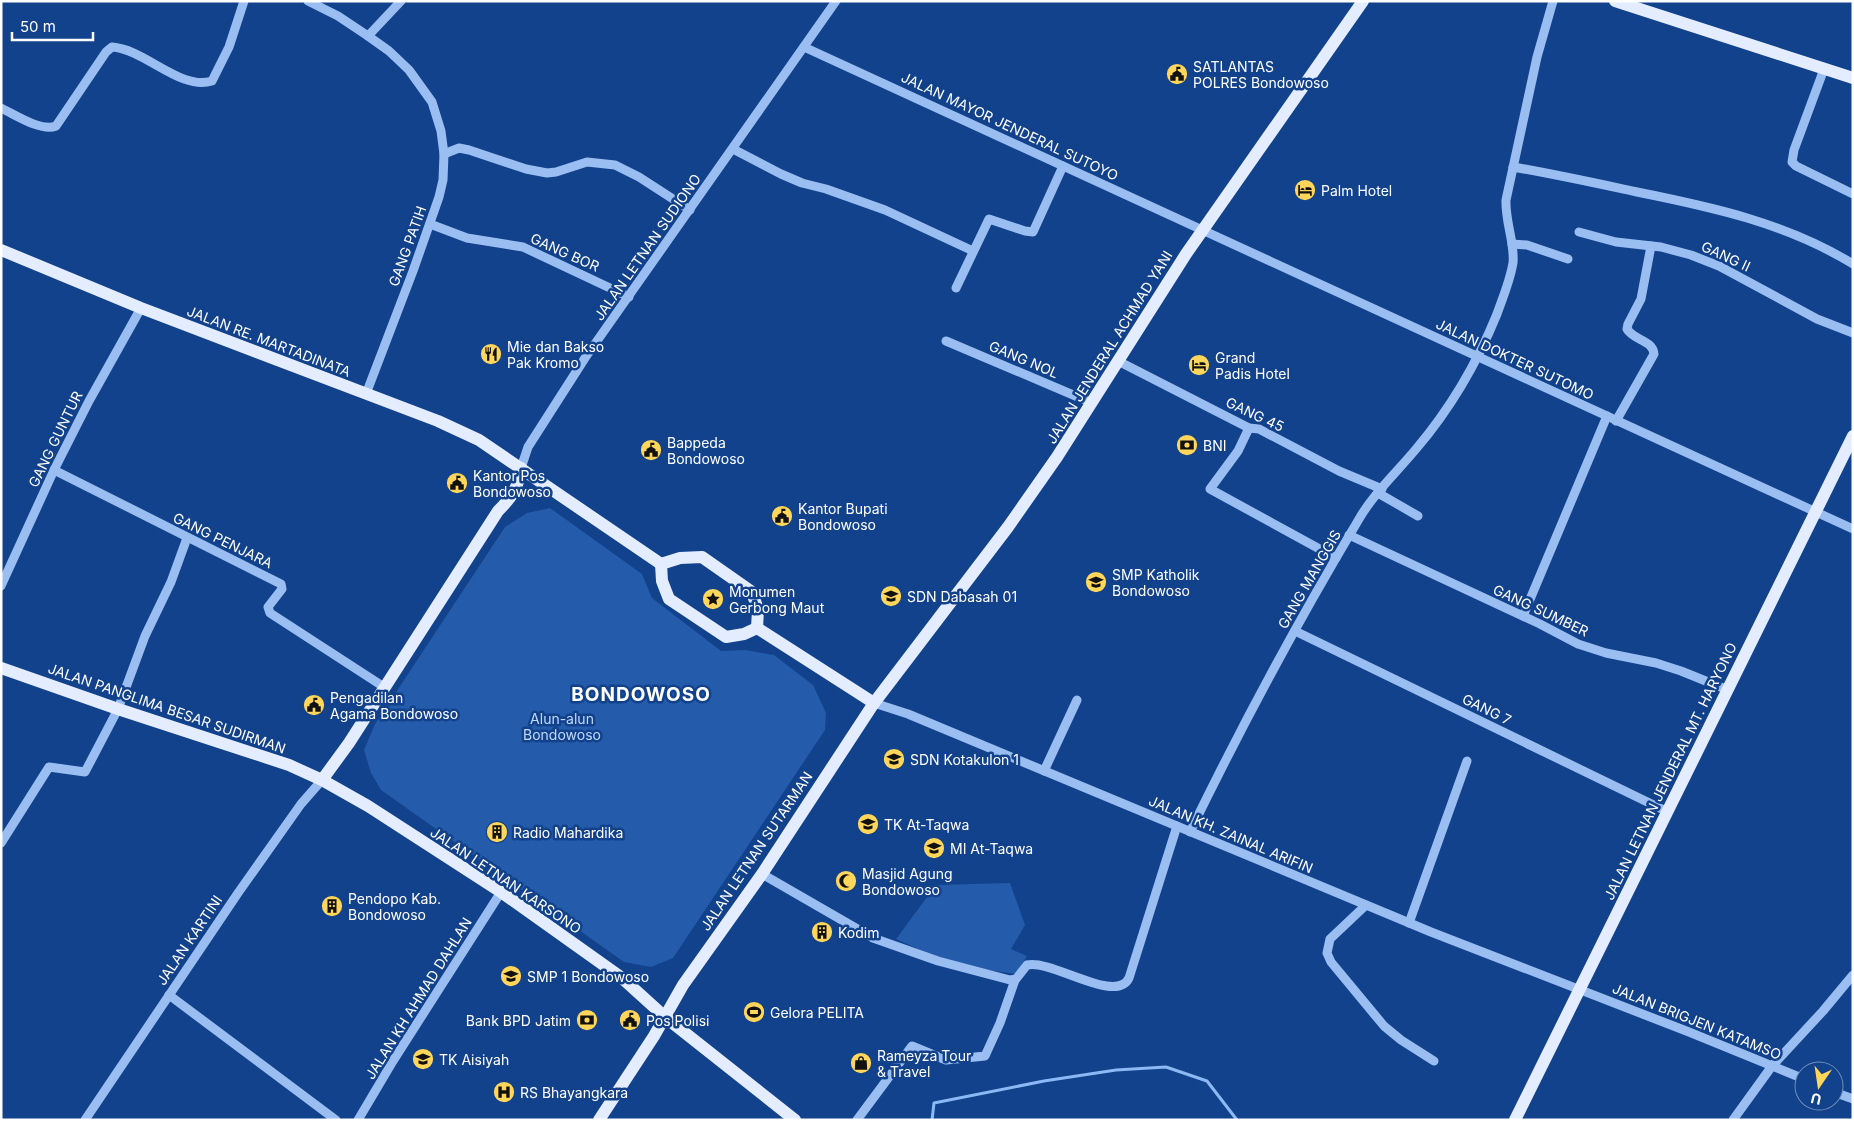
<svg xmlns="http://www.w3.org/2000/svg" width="1854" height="1121" font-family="Inter,sans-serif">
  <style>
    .green { fill: #245bab }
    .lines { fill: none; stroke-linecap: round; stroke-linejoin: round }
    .stream { stroke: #8cb8f4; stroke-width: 3 }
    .minor { stroke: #9abef1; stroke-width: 9 }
    .major { stroke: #e4edff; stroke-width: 12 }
    .labels { text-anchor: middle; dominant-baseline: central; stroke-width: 5; stroke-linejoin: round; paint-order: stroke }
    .poi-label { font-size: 14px; fill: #fff; stroke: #12428c; text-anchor: start }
    .street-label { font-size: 14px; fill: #fff; stroke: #12428c }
    .park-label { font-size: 14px; fill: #c1d9fc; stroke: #12428c }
    .district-label { font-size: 19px; font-weight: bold; letter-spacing: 1px; fill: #fff; stroke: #12428c }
  </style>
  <rect width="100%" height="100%" fill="#12428c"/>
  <g class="green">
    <polygon points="550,508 642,574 652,598 721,651 745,650 774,655 813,685 826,713 825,730 673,958 651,967 624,962 381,790 371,773 364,750 375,724 505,527 527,513"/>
    <polygon points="1010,883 1025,925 1011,949 1027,956 1016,974 954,965 896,939 936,885"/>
  </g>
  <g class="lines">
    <polyline class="stream" points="932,1120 934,1103 1044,1081 1116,1070 1166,1067 1207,1081 1237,1120"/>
    <g class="minor">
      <polyline points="308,1 338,16 368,36 389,51 409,70 432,102 441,131 444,154 443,180 439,197 413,271 366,394"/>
      <polyline points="368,36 401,1"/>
      <polyline points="804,47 1853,529"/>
      <polyline points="1824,69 1794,150 1792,162 1796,166 1853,194"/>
      <path d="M1 108C16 115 41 132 56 126L106 52 112 47C145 49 180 91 212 81L229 47 244 1"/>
      <polyline points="733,149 781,174 802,183 826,189 885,210 973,251"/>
      <polyline points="444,154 459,148 469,150 526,169 547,173 556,172 587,162 615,165 639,177 690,210"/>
      <path d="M1513 167C1554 174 1595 183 1637 192 1712 207 1786 223 1853 264"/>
      <polyline points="430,224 467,238 523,247 629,297"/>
      <polyline points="1579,232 1616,242 1661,247 1691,255 1719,266 1817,319 1853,333"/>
      <polyline points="1512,244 1527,245 1568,259"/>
      <polyline points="956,288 989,219 1025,231 1033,232 1063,166"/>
      <polyline points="946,341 1092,403"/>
      <polyline points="1118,361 1249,428 1259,429 1339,471 1382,489"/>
      <path d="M1616 421 1654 354C1653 340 1633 340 1627 329L1628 324 1641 299 1651 246"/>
      <polyline points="1249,428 1238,451 1210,489 1336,558"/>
      <polyline points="521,468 528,447 585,358 836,1"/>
      <polyline points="54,470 281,584 282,589 268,607 270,613 384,687"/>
      <polyline points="1378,493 1418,516"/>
      <polyline points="1349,535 1540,624 1578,644 1606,653 1656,663 1681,671 1728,690"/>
      <polyline points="1,586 54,470 89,401 141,308"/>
      <polyline points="1523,616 1607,416"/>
      <polyline points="1295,631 1668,812"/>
      <polyline points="874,703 908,714 1431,932 1689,1032 1804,1079"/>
      <polyline points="1044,771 1077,700"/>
      <path d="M1190 832C1242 725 1298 621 1359 519 1374 493 1397 472 1416 449 1451 408 1477 363 1497 314 1503 297 1510 281 1513 263 1515 243 1505 222 1506 200L1537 57 1553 1"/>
      <polyline points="1,843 49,767 85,772 118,709 145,636 171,582 187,538"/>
      <path d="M762 874 873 938 938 961 1010 980 1016 979 1027 965C1052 959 1116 1005 1129 978L1177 826"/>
      <polyline points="1366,905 1330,939 1327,953 1331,962 1384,1026 1401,1040 1434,1061"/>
      <polyline points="1409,923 1467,761"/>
      <polyline points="169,995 336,1120"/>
      <polyline points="1834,1092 1853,1099"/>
      <polyline points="85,1120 238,893 301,804 322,780"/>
      <polyline points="358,1120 393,1061 501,892"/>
      <polyline points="857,1120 912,1046 946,1060 985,1056 1000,1023 1015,980"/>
      <polyline points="1733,1120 1772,1066 1823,1011 1853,975"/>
    </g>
    <g class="major">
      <polyline points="1615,1 1853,78"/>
      <polyline points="1,250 141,308 438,421 479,440 661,564"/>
      <polyline points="661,564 680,558 702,557 752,592 758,610 757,628"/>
      <polyline points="661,564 662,581 669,599 726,637 744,634 757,628"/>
      <polyline points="757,628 874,703"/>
      <polyline points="1,668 118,709 289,765 322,780 368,806 501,892 622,978 665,1017 795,1120"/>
      <path d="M322 780 349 743 498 511C513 496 518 488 521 468"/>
      <polyline points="599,1120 654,1036 683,985 762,874 874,703 1008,527 1057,457 1186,254 1363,1"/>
      <polyline points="1515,1120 1853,436"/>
    </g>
  </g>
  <defs>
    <g id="civic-disc" transform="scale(1.125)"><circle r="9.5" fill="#ffd65a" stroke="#12428c"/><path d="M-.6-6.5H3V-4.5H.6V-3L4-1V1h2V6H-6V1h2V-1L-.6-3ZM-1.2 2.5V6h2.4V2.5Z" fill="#111"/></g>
    <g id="hotel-disc" transform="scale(1.125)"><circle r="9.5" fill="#ffd65a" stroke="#12428c"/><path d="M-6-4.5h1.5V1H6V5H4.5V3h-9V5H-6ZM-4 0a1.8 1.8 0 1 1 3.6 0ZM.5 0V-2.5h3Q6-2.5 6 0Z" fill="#111"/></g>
    <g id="restaurant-disc" transform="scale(1.125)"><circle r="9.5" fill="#ffd65a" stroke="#12428c"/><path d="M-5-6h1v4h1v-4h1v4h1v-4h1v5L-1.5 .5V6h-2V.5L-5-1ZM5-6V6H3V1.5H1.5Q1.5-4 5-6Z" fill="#111"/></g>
    <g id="bank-disc" transform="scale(1.125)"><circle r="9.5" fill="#ffd65a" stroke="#12428c"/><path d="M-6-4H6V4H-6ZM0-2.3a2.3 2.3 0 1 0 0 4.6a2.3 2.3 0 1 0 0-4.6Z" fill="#111"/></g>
    <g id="school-disc" transform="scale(1.125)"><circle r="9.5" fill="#ffd65a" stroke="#12428c"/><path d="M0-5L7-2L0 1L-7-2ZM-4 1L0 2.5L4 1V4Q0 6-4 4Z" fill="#111"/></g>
    <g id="sight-disc" transform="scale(1.125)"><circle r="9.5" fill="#ffd65a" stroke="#12428c"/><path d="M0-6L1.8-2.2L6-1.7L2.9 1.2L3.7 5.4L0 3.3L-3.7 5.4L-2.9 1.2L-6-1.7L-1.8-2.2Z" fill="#111"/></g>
    <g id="building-disc" transform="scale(1.125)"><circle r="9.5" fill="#ffd65a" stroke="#12428c"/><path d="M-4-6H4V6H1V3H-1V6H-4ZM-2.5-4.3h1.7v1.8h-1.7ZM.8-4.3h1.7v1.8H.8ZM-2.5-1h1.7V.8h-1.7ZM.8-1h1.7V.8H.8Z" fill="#111"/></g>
    <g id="mosque-disc" transform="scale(1.125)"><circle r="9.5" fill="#ffd65a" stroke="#12428c"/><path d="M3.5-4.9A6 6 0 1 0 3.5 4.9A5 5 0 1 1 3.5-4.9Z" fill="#111"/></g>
    <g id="stadium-disc" transform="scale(1.125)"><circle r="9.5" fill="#ffd65a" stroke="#12428c"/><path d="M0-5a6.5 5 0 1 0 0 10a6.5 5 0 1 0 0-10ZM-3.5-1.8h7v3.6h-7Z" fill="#111"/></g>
    <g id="shop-disc" transform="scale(1.125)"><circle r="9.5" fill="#ffd65a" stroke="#12428c"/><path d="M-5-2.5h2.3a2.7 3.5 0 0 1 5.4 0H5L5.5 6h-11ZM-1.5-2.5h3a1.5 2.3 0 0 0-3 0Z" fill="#111"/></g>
    <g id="hospital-disc" transform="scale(1.125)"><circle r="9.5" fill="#ffd65a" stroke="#12428c"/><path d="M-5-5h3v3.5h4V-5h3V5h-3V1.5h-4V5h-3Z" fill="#111"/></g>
  </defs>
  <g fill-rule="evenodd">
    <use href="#civic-disc" x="1177" y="74"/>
    <use href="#hotel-disc" x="1305" y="190"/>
    <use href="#restaurant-disc" x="491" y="354"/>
    <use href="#hotel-disc" x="1199" y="365"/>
    <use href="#bank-disc" x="1187" y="445"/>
    <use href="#civic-disc" x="651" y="450"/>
    <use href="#civic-disc" x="457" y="483"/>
    <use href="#civic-disc" x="782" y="516"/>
    <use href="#school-disc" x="1096" y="582"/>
    <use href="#school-disc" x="891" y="596"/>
    <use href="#sight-disc" x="713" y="599"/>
    <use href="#civic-disc" x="314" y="705"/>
    <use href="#school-disc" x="894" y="759"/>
    <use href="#school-disc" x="868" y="824"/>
    <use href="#building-disc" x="497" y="832"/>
    <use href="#school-disc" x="934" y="848"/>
    <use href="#mosque-disc" x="846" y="881"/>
    <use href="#building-disc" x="332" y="906"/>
    <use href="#building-disc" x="822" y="932"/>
    <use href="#school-disc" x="511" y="976"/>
    <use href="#stadium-disc" x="754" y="1012"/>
    <use href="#bank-disc" x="587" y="1020"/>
    <use href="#civic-disc" x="630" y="1020"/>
    <use href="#school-disc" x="423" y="1059"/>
    <use href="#shop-disc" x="861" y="1063"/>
    <use href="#hospital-disc" x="504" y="1092"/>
  </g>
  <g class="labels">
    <g class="poi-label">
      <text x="1193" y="66">SATLANTAS<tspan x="1193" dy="16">POLRES Bondowoso</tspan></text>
      <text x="1321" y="190">Palm Hotel</text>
      <text x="507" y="346">Mie dan Bakso<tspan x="507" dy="16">Pak Kromo</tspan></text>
      <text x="1215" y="357">Grand<tspan x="1215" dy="16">Padis Hotel</tspan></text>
      <text x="667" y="442">Bappeda<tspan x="667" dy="16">Bondowoso</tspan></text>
      <text x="1203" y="445">BNI</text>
      <text x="473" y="475">Kantor Pos<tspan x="473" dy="16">Bondowoso</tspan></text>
      <text x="798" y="508">Kantor Bupati<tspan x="798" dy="16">Bondowoso</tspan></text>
      <text x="1112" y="574">SMP Katholik<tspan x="1112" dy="16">Bondowoso</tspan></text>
      <text x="729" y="591">Monumen<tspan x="729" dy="16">Gerbong Maut</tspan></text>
      <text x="907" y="596">SDN Dabasah 01</text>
      <text x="330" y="697">Pengadilan<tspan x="330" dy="16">Agama Bondowoso</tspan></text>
      <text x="910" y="759">SDN Kotakulon 1</text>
      <text x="884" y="824">TK At-Taqwa</text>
      <text x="513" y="832">Radio Mahardika</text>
      <text x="950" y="848">MI At-Taqwa</text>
      <text x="862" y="873">Masjid Agung<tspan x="862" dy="16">Bondowoso</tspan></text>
      <text x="348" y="898">Pendopo Kab.<tspan x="348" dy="16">Bondowoso</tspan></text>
      <text x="838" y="932">Kodim</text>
      <text x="527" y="976">SMP 1 Bondowoso</text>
      <text x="770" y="1012">Gelora PELITA</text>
      <text x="571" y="1020" text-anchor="end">Bank BPD Jatim</text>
      <text x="646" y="1020">Pos Polisi</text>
      <text x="877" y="1055">Rameyza Tour<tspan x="877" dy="16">&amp; Travel</tspan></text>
      <text x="439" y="1059">TK Aisiyah</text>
      <text x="520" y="1092">RS Bhayangkara</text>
    </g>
    <g class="street-label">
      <text transform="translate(1010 126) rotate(25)">JALAN MAYOR JENDERAL SUTOYO</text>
      <text transform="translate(407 246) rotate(-70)">GANG PATIH</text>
      <text transform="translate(647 247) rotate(-55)">JALAN LETNAN SUDIONO</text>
      <text transform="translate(565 252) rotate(24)">GANG BOR</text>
      <text transform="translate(1726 256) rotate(25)">GANG II</text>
      <text transform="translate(269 341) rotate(21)">JALAN RE. MARTADINATA</text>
      <text transform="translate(1109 347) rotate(-58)">JALAN JENDERAL ACHMAD YANI</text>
      <text transform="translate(1024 359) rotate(23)">GANG NOL</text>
      <text transform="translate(1515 359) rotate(25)">JALAN DOKTER SUTOMO</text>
      <text transform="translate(1255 414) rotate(25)">GANG 45</text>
      <text transform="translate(55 439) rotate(-64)">GANG GUNTUR</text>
      <text transform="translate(223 540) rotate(26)">GANG PENJARA</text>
      <text transform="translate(1309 579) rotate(-60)">GANG MANGGIS</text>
      <text transform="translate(1541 610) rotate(25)">GANG SUMBER</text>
      <text transform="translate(167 708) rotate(19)">JALAN PANGLIMA BESAR SUDIRMAN</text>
      <text transform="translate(1487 709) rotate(26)">GANG 7</text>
      <text transform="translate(1670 771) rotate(-64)">JALAN LETNAN JENDERAL MT. HARYONO</text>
      <text transform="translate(1231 834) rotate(23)">JALAN KH. ZAINAL ARIFIN</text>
      <text transform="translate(756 851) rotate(-56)">JALAN LETNAN SUTARMAN</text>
      <text transform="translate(506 880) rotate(34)">JALAN LETNAN KARSONO</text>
      <text transform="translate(189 940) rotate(-56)">JALAN KARTINI</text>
      <text transform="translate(418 998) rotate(-58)">JALAN KH AHMAD DAHLAN</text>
      <text transform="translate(1697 1021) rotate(22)">JALAN BRIGJEN KATAMSO</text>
    </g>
    <g class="park-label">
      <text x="562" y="718">Alun-alun<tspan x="562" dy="16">Bondowoso</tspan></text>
    </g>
    <g class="district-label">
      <text x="641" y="694">BONDOWOSO</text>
    </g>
  </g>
  <rect width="1854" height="1121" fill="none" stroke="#ffffff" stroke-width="5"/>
  <g transform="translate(1819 1086) rotate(193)"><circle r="24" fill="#12428c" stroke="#718eba"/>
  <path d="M0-4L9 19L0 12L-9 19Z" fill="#ffd65a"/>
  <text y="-8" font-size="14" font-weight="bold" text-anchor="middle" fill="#ffffff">U</text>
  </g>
  <path d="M12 32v8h81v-8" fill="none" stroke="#ffffff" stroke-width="2.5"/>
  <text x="20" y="32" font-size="15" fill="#ffffff" stroke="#12428c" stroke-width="4" paint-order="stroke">50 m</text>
</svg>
